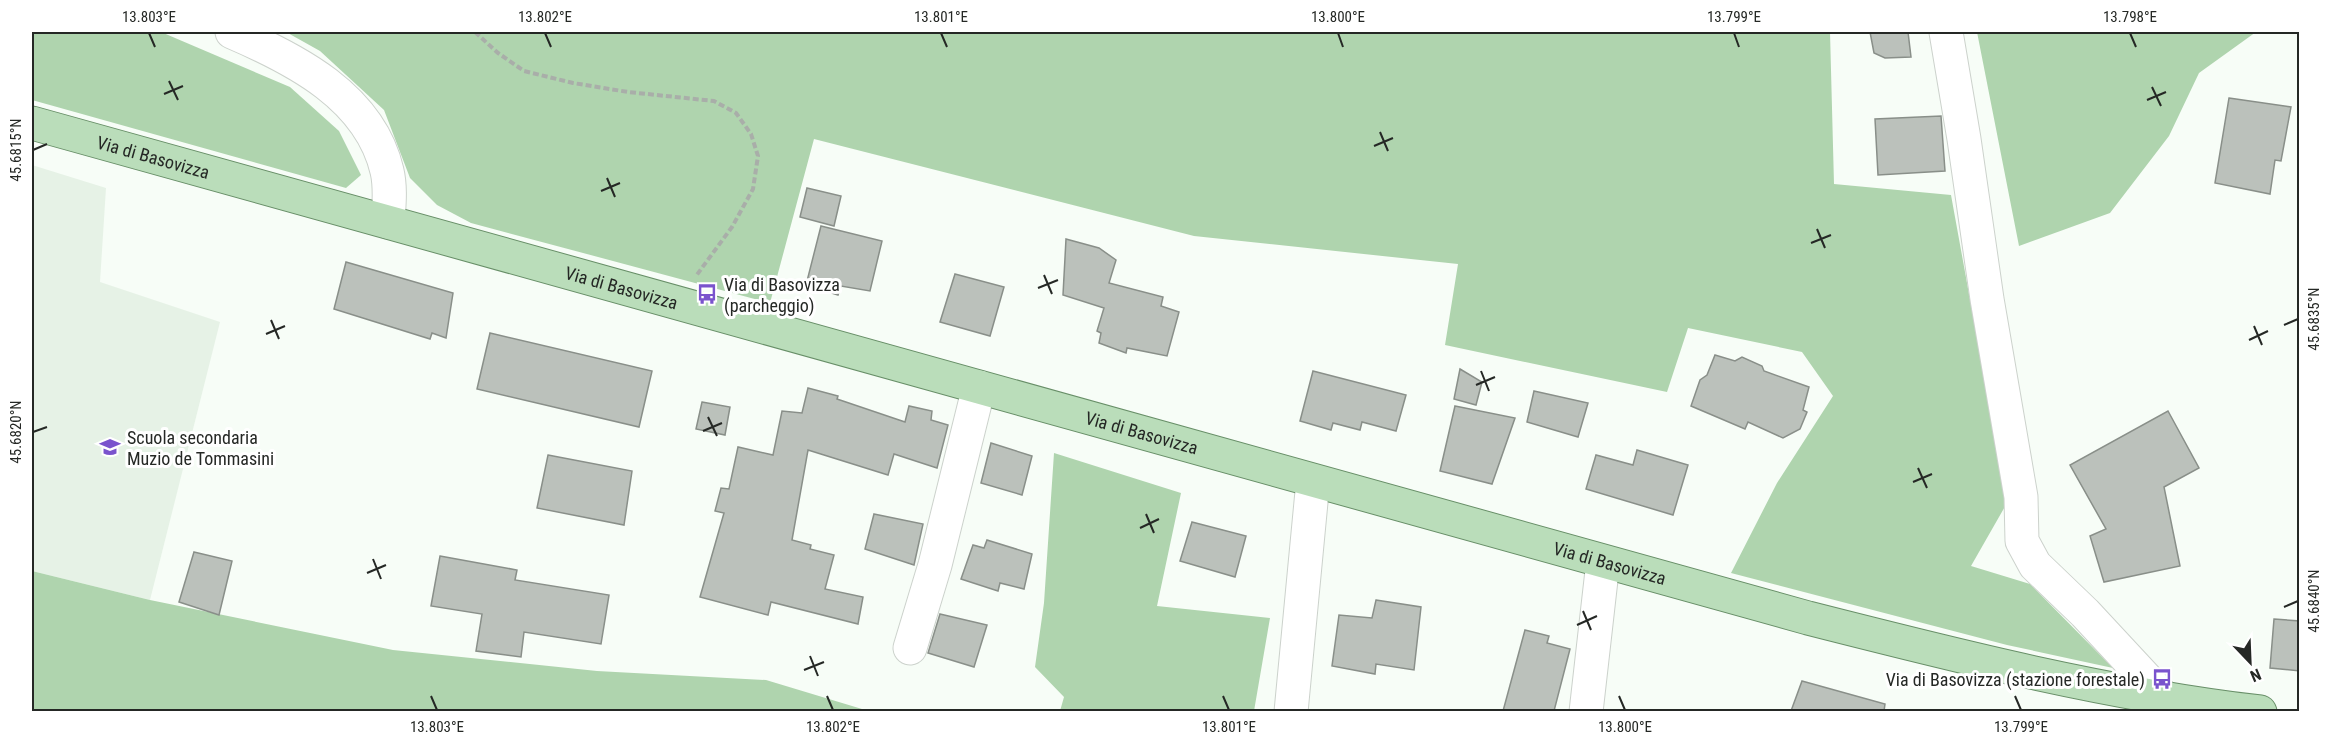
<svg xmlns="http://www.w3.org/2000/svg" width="2331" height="743" font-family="'Roboto Condensed',sans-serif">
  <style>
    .built { fill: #e6f2e6 }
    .green { fill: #afd4ae }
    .building { fill: #bbc1bb; stroke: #898f89; stroke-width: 1.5 }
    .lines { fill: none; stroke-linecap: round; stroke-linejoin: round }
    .minor-casing { stroke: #ccd2cc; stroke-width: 35 }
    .major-casing { stroke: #688f68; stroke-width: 35 }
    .path { stroke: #a9aea9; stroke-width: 4; stroke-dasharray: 6 3; stroke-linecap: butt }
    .minor { stroke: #fff; stroke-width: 33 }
    .major { stroke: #baddba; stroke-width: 33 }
    .ticks { fill: none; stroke: #252825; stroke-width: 2 }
    .labels { text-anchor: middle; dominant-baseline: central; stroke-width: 6; stroke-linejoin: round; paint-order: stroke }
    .street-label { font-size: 18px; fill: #252825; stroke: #fff }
    .poi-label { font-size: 18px; fill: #252825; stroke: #fff; text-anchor: start }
    .neatline { fill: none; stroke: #252825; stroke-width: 2 }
    .ticks-label { font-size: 15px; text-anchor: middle; fill: #252825 }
  </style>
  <rect width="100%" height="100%" fill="#f7fdf7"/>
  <polygon class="built" points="32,165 106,188 100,282 220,322 150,600 32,571"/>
  <g class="green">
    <polygon points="32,32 161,32 290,87 339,131 361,175 346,188 32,100"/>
    <polygon points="286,32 1830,32 1834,184 1951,195 2007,503 1971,566 2030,584 2113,668 2007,645 1731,573 1777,483 1833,396 1802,352 1688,328 1667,392 1445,345 1458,264 1194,236 814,139 770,303 471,223 437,205 410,178 384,110 320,51"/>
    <polygon points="1977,32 2256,32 2199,73 2169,136 2110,213 2019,246"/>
    <polygon points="1054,453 1181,493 1157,606 1270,618 1254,711 1060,711 1064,697 1035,667 1044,603"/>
    <polygon points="32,571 150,600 393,650 597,671 766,680 862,709 863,711 32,712"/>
  </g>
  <g class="building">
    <polygon points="1870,32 1908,32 1911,57 1885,58 1874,53"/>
    <polygon points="2229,98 2291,107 2281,161 2275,160 2270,194 2215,183"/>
    <polygon points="1941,116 1945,171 1878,175 1875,119"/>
    <polygon points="807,188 841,196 834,226 800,217"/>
    <polygon points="821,226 882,241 870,291 841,286 838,295 806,285"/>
    <polygon points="1066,239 1099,248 1116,260 1109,283 1163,297 1161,306 1179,312 1167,356 1127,348 1126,353 1099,343 1101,333 1097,331 1104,308 1063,295"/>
    <polygon points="346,262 453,293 446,338 432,333 430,339 334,309"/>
    <polygon points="955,274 1004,287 990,336 940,322"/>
    <polygon points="490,333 652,371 639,427 477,389"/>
    <polygon points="1715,355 1735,361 1742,357 1762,366 1764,371 1809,387 1803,410 1807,412 1800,429 1783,438 1748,422 1745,429 1691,406 1700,380 1707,375"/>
    <polygon points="1460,369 1482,382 1476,405 1454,399"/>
    <polygon points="1313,371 1406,395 1396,431 1362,422 1360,430 1333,423 1331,430 1300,421"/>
    <polygon points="808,388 838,396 837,399 905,422 909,406 932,411 931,420 948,425 937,468 894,454 888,475 808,450 792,540 811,545 810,549 834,555 825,589 863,597 858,624 771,602 768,615 700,597 724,513 715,511 721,488 729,489 738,447 773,455 782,411 802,413"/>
    <polygon points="1534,391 1588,403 1578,437 1527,422"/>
    <polygon points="702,402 730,407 725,435 696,429"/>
    <polygon points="1455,406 1515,418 1492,484 1440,471"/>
    <polygon points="2168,411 2199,468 2164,487 2180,566 2104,582 2090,536 2106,529 2070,465"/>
    <polygon points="991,443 1032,456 1022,495 981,483"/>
    <polygon points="1637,450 1688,465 1673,515 1586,489 1596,455 1633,465"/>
    <polygon points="548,455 632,471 624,525 537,508"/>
    <polygon points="874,514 923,524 914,565 865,549"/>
    <polygon points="1192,522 1246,536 1235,577 1180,561"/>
    <polygon points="987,540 1032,554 1024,589 1000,583 998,591 961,579 973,545 984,548"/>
    <polygon points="194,552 232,561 219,615 179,602"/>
    <polygon points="440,556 517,570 515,580 609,595 601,644 524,632 521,657 476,651 482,614 431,606"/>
    <polygon points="1376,600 1421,607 1414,670 1376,664 1375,674 1332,666 1339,615 1372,618"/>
    <polygon points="940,614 987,625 974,667 928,653"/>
    <polygon points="2274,619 2300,621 2300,671 2270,668"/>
    <polygon points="1525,630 1549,636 1547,643 1570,649 1554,711 1503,711"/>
    <polygon points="1802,681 1885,704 1884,711 1791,711"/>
  </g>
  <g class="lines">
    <g class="minor-casing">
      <g id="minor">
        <path d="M232 32C295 59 370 97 387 171 391 188 389 205 388 222"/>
        <polyline points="1946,32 1964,139 1987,299 2021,497 2022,541 2035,565 2085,613 2164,698"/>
        <polyline points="910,648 935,565 979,387"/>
        <polyline points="1291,712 1313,481"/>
        <polyline points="1586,712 1603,562"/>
      </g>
    </g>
    <g class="major-casing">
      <g id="major">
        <path id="s1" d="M32 123 1808 618C1957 656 2107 694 2260 712"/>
      </g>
    </g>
    <polyline class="path" points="475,32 498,53 524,71 573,83 628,92 714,101 736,113 751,134 758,156 753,189 732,227 696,276"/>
    <use href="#minor" class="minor"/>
    <use href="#major" class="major"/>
  </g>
  <path class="ticks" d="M149 33 155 47M545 33 551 47M941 33 947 47M1338 33 1343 47M1734 33 1739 47M2130 33 2136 47M169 81 178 100M2152 87 2161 106M164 94 183 86M2147 100 2166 92M1380 132 1388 151M1374 146 1393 138M33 150 47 144M607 178 615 197M601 191 620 183M1817 229 1825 248M1811 243 1831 235M1044 275 1052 294M1038 288 1058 280M271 320 279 339M2284 325 2298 319M2254 326 2262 345M266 334 285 326M2249 340 2268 331M1481 371 1489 391M1476 385 1495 377M708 417 717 436M703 431 722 423M33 432 47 427M1918 468 1927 488M1913 482 1932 474M1146 514 1154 533M1140 528 1159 519M373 559 381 579M367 573 386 565M2284 607 2298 601M1583 611 1591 630M1577 625 1597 616M810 656 818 676M804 670 824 662M431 696 437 710M827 696 833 710M1223 696 1229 710M1619 696 1625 710M2015 696 2021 710"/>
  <defs>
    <g id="bus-bare" transform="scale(1.62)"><path d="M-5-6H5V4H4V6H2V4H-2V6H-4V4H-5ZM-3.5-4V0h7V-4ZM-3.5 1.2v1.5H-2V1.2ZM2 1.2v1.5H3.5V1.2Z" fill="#7a53cd" stroke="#fff" stroke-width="2.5" paint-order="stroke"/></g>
    <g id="school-bare" transform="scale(1.62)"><path d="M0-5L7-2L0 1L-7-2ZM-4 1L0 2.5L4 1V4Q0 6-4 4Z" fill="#7a53cd" stroke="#fff" stroke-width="2.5" paint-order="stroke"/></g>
  </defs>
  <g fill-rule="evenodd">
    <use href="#bus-bare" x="707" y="294"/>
    <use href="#school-bare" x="110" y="447"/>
    <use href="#bus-bare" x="2162" y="679"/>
  </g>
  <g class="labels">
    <g class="street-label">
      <text stroke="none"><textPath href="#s1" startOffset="126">Via di Basovizza</textPath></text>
      <text stroke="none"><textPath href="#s1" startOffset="612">Via di Basovizza</textPath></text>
      <text stroke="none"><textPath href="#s1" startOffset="1152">Via di Basovizza</textPath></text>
      <text stroke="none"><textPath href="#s1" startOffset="1638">Via di Basovizza</textPath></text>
    </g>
    <g class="poi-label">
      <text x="724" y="284">Via di Basovizza<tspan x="724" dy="21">(parcheggio)</tspan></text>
      <text x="127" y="437">Scuola secondaria<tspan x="127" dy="21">Muzio de Tommasini</tspan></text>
      <text x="2145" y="679" text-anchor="end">Via di Basovizza (stazione forestale)</text>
    </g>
  </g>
  <rect width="2331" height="743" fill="none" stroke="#ffffff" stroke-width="66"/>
  <g transform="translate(2250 662) rotate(157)" stroke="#ffffff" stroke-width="4.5" paint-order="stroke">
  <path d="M0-4.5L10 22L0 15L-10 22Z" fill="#252825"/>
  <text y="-9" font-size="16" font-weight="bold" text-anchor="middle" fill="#252825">N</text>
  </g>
  <rect x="33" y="33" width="2265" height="677" class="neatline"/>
  <g class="ticks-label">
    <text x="149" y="22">13.803°E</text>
    <text x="545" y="22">13.802°E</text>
    <text x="941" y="22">13.801°E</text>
    <text x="1338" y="22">13.800°E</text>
    <text x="1734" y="22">13.799°E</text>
    <text x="2130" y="22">13.798°E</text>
    <text transform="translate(16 150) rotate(-90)" y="5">45.6815°N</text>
    <text transform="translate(2314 319) rotate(-90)" y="5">45.6835°N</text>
    <text transform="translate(16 432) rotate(-90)" y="5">45.6820°N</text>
    <text transform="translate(2314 601) rotate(-90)" y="5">45.6840°N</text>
    <text x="437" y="732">13.803°E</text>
    <text x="833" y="732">13.802°E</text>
    <text x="1229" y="732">13.801°E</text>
    <text x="1625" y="732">13.800°E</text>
    <text x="2021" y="732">13.799°E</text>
  </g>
</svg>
